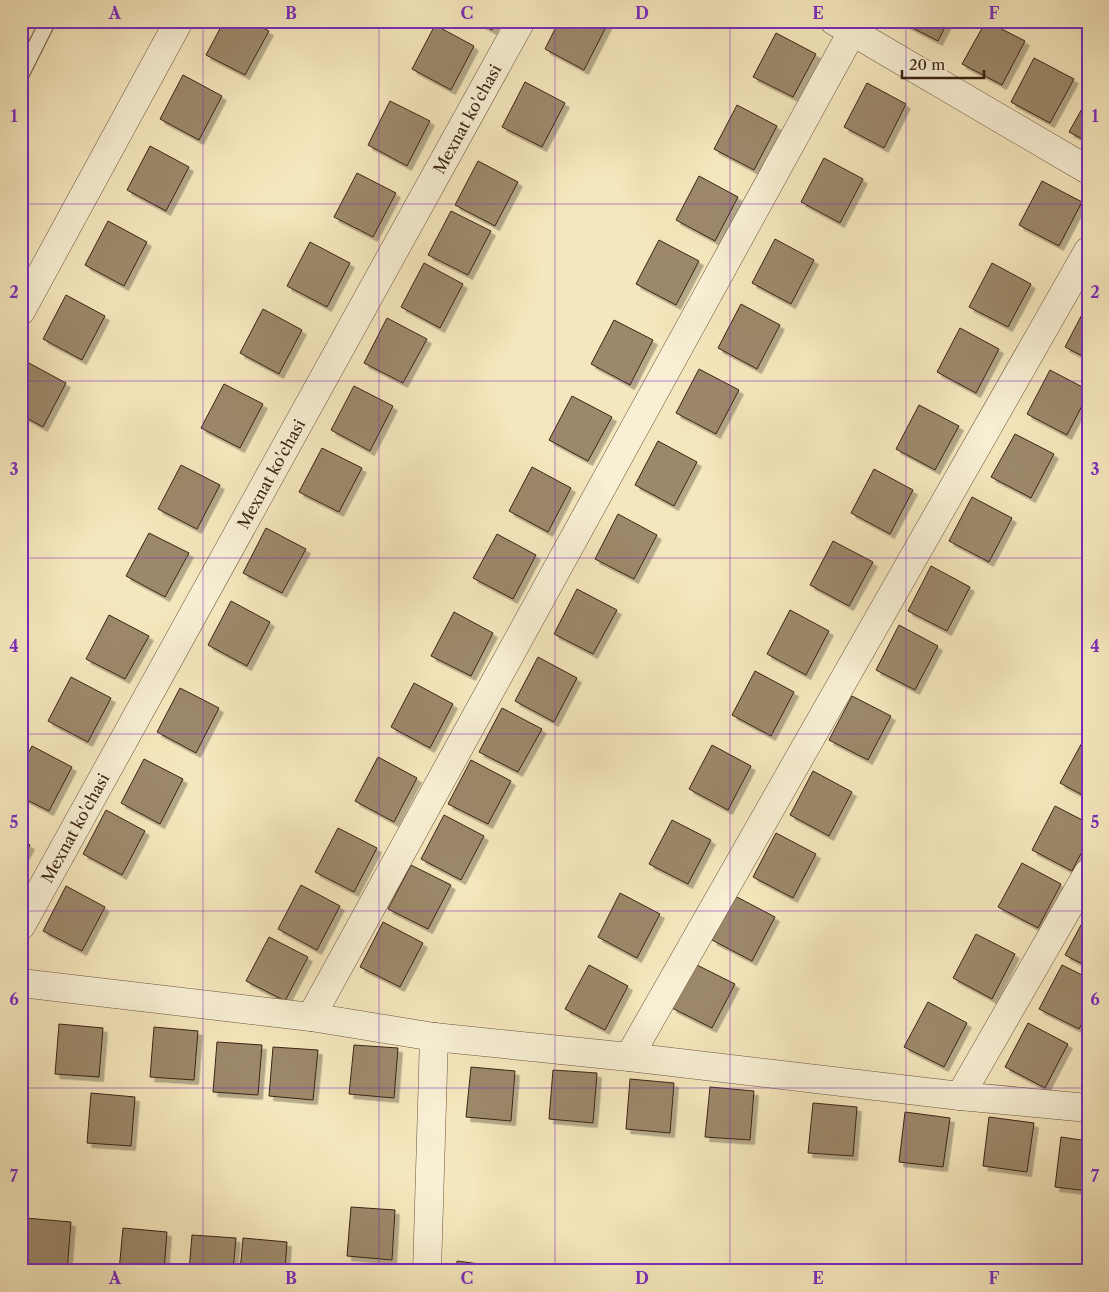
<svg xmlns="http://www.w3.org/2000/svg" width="1109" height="1292" font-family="'Libre Caslon Text',serif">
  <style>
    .building { fill: #9c896b; stroke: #3b2313; filter: url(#shadow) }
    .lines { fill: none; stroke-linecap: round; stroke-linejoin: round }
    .lane-casing { stroke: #6a543e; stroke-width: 17 }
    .street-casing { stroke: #6a543e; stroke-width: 29 }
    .lane { stroke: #f8efd4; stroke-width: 15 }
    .street { stroke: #f8efd4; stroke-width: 28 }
    .grid { fill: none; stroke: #7b2cbf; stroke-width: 1; stroke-opacity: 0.55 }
    .labels { text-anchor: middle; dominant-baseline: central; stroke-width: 5; stroke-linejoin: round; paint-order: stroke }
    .street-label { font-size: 16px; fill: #3b2313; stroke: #f8efd4 }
    .neatline { fill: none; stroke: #7b2cbf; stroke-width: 2 }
    .grid-label { font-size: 16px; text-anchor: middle; font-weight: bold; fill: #7b2cbf }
  </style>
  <defs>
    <filter id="shadow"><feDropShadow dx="4.5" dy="4.5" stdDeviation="0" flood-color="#0004"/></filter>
  </defs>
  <rect width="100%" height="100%" fill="#f5e7bd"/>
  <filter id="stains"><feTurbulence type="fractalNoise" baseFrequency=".004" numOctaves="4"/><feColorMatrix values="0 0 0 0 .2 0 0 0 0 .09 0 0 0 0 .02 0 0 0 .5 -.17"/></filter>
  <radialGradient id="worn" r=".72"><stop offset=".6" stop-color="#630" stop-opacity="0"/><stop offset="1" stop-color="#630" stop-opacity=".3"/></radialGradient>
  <g class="building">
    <polygon points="224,21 249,21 269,31 245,75 206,55"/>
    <polygon points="475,21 496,21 492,30"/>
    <polygon points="559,21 600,21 607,25 584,70 545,49"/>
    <polygon points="899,21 948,21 938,41"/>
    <polygon points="986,21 1025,41 1002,85 962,64"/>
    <polygon points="435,25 474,46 451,90 412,69"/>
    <polygon points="776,33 816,54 793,97 753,77"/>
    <polygon points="1034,58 1074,79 1050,123 1011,102"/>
    <polygon points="183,75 222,96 199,140 160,119"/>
    <polygon points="525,82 565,103 542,147 502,127"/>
    <polygon points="867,83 906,104 884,148 844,127"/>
    <polygon points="1088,98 1088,142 1069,132"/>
    <polygon points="390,101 430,121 407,166 368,145"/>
    <polygon points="737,105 777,126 754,170 714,149"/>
    <polygon points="150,146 189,167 166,211 127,190"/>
    <polygon points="824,158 863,179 840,223 801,202"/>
    <polygon points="478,161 518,182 495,226 455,205"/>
    <polygon points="357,173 396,193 373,237 334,217"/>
    <polygon points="699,176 738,197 715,241 676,220"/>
    <polygon points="1042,181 1082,202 1059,246 1019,225"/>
    <polygon points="451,211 491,231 468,275 428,255"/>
    <polygon points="108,221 147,242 124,286 85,265"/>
    <polygon points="775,239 814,260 791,304 752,283"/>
    <polygon points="659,240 699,261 676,305 636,284"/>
    <polygon points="310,242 350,263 327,307 287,286"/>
    <polygon points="424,263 463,284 440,328 401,307"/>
    <polygon points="992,263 1031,284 1008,327 969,307"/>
    <polygon points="66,295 105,316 82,360 43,339"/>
    <polygon points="1088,303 1088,359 1065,347"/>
    <polygon points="741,304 780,325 757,369 718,348"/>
    <polygon points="263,309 302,330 279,374 240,353"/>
    <polygon points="387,318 427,339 403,383 364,363"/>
    <polygon points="614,320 653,340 630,385 591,364"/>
    <polygon points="960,328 999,349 976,393 937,372"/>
    <polygon points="27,362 66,383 43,427 21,415 21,373"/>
    <polygon points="699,369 739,390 716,434 676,413"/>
    <polygon points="1050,370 1088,390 1088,394 1067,435 1027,414"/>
    <polygon points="224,384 263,404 240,448 201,428"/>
    <polygon points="354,386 393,406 370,451 331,430"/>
    <polygon points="572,396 612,417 588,461 549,440"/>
    <polygon points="919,405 959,426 935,470 896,449"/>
    <polygon points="1015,434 1054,454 1031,498 991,477"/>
    <polygon points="658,441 697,462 674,506 635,485"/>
    <polygon points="322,448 362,468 339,512 299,492"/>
    <polygon points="181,465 220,485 197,529 158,509"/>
    <polygon points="532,467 571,488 548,532 509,511"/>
    <polygon points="874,469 913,490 890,534 851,513"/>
    <polygon points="972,497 1012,518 989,562 949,541"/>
    <polygon points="618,514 657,535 634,579 595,559"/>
    <polygon points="266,528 306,549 282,593 243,573"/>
    <polygon points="149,533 189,553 165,597 126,576"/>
    <polygon points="497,534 536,555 513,599 473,578"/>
    <polygon points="833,541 873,562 849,606 810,585"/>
    <polygon points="931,566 970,587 947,631 908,611"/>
    <polygon points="577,589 617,610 593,654 554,634"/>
    <polygon points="231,601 270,622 247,666 208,645"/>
    <polygon points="790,610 829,631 806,675 767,654"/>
    <polygon points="454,612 493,633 471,676 431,656"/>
    <polygon points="109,615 149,636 125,679 86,659"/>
    <polygon points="899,625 938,646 915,690 876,670"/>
    <polygon points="538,657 577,678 554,722 515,701"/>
    <polygon points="755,671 794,692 771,736 732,715"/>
    <polygon points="71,677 111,698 88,742 48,721"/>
    <polygon points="414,683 453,704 430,748 391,727"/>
    <polygon points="180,688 219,708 196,753 157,732"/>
    <polygon points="852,696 891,716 868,760 829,740"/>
    <polygon points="502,708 542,729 518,772 479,752"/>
    <polygon points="1084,739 1088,741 1088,798 1060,783"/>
    <polygon points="712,745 751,766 728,810 689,789"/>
    <polygon points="32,746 72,767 49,811 21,797 21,767"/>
    <polygon points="378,757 417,778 394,822 355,801"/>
    <polygon points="144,759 183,779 160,824 121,803"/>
    <polygon points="471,760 511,781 488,824 448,804"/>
    <polygon points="813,771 852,792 829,836 790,815"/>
    <polygon points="1055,806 1088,823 1088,840 1072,871 1032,850"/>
    <polygon points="106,810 145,831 122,875 83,854"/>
    <polygon points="444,815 484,836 461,880 421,859"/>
    <polygon points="672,820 711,840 688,884 649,864"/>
    <polygon points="338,828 377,848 354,892 315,872"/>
    <polygon points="776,833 816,854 793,898 753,877"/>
    <polygon points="21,840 30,845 21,862"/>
    <polygon points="1022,863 1061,884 1038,928 998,907"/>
    <polygon points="411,865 451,885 428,929 388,909"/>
    <polygon points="301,885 340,906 317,950 278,929"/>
    <polygon points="66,886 105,907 82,951 43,931"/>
    <polygon points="620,893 660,914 637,958 598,937"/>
    <polygon points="735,896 775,917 752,961 712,940"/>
    <polygon points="1088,912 1088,967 1065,955"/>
    <polygon points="383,922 423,943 400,987 360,967"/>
    <polygon points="976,934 1015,954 992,999 953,978"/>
    <polygon points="269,937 308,957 285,1001 246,981"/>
    <polygon points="695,964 735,984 712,1028 672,1008"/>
    <polygon points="589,965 628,986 605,1030 565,1009"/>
    <polygon points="1062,965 1088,978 1088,1012 1079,1029 1039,1009"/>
    <polygon points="928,1002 967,1023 944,1067 904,1047"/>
    <polygon points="1028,1023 1068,1044 1045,1088 1005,1067"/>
    <polygon points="59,1024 103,1028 99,1077 55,1074"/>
    <polygon points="154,1027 198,1031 194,1080 150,1077"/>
    <polygon points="217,1042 262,1045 258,1095 213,1092"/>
    <polygon points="354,1045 398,1048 394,1098 349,1094"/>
    <polygon points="273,1047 318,1050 313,1100 269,1096"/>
    <polygon points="471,1067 515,1071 511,1121 466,1117"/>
    <polygon points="553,1070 597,1073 593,1123 549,1119"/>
    <polygon points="630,1079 674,1083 670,1133 626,1129"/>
    <polygon points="710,1087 754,1091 750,1140 705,1137"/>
    <polygon points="91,1093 135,1097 131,1146 87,1143"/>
    <polygon points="813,1103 857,1107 853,1156 808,1153"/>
    <polygon points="905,1112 950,1118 943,1167 899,1162"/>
    <polygon points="989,1117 1034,1123 1027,1172 983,1166"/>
    <polygon points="1061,1137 1088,1141 1088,1191 1055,1187"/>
    <polygon points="351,1207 395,1210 392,1260 347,1256"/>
    <polygon points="26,1218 71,1222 67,1271 22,1268"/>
    <polygon points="123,1228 167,1232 164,1271 119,1271"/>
    <polygon points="192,1235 236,1238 233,1271 189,1271"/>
    <polygon points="243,1238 287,1242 285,1271 240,1271"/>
    <polygon points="457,1261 502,1267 501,1271 456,1271"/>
  </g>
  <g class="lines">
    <g class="lane-casing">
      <polyline id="lane" points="21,75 48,21"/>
    </g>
    <g class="street-casing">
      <g id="street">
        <polyline points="834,21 1088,170"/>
        <polyline points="21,311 179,21"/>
        <polyline points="21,926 521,21"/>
        <polyline points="21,983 311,1017 434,1037 629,1057 960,1096 1088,1108"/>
        <polyline points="311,1017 852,32"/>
        <polyline points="629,1057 1088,251"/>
        <polyline points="960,1096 1088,873"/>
        <polyline points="427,1271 434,1037"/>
      </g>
    </g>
    <use href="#lane" class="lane"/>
    <use href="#street" class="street"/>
  </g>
  <path class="grid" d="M203 21V1271M379 21V1271M555 21V1271M730 21V1271M906 21V1271M21 204H1088M21 381H1088M21 558H1088M21 734H1088M21 911H1088M21 1088H1088"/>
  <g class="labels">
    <g class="street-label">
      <text transform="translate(467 119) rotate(-61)">Mexnat ko'chasi</text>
      <text transform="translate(271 474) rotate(-61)">Mexnat ko'chasi</text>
      <text transform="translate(75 828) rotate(-61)">Mexnat ko'chasi</text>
    </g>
  </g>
  <rect width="1109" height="1292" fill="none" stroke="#f5e7bd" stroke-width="55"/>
  <path d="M902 70v8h82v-8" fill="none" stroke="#3b2313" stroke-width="2.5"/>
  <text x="909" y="70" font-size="15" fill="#3b2313" stroke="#f8efd4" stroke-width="4" paint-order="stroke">20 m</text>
  <rect x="28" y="28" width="1054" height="1236" class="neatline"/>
  <g class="grid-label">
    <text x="115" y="19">A</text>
    <text x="291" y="19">B</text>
    <text x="467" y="19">C</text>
    <text x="642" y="19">D</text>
    <text x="818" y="19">E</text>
    <text x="994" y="19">F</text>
    <text x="14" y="122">1</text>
    <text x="1095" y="122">1</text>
    <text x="14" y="298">2</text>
    <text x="1095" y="298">2</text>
    <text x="14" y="475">3</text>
    <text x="1095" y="475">3</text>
    <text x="14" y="652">4</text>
    <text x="1095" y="652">4</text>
    <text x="14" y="828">5</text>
    <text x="1095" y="828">5</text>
    <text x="14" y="1005">6</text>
    <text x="1095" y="1005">6</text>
    <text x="14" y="1182">7</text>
    <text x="1095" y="1182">7</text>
    <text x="115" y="1284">A</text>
    <text x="291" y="1284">B</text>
    <text x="467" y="1284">C</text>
    <text x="642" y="1284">D</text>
    <text x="818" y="1284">E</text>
    <text x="994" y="1284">F</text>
  </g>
  <rect width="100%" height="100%" filter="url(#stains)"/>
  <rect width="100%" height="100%" fill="url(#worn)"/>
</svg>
